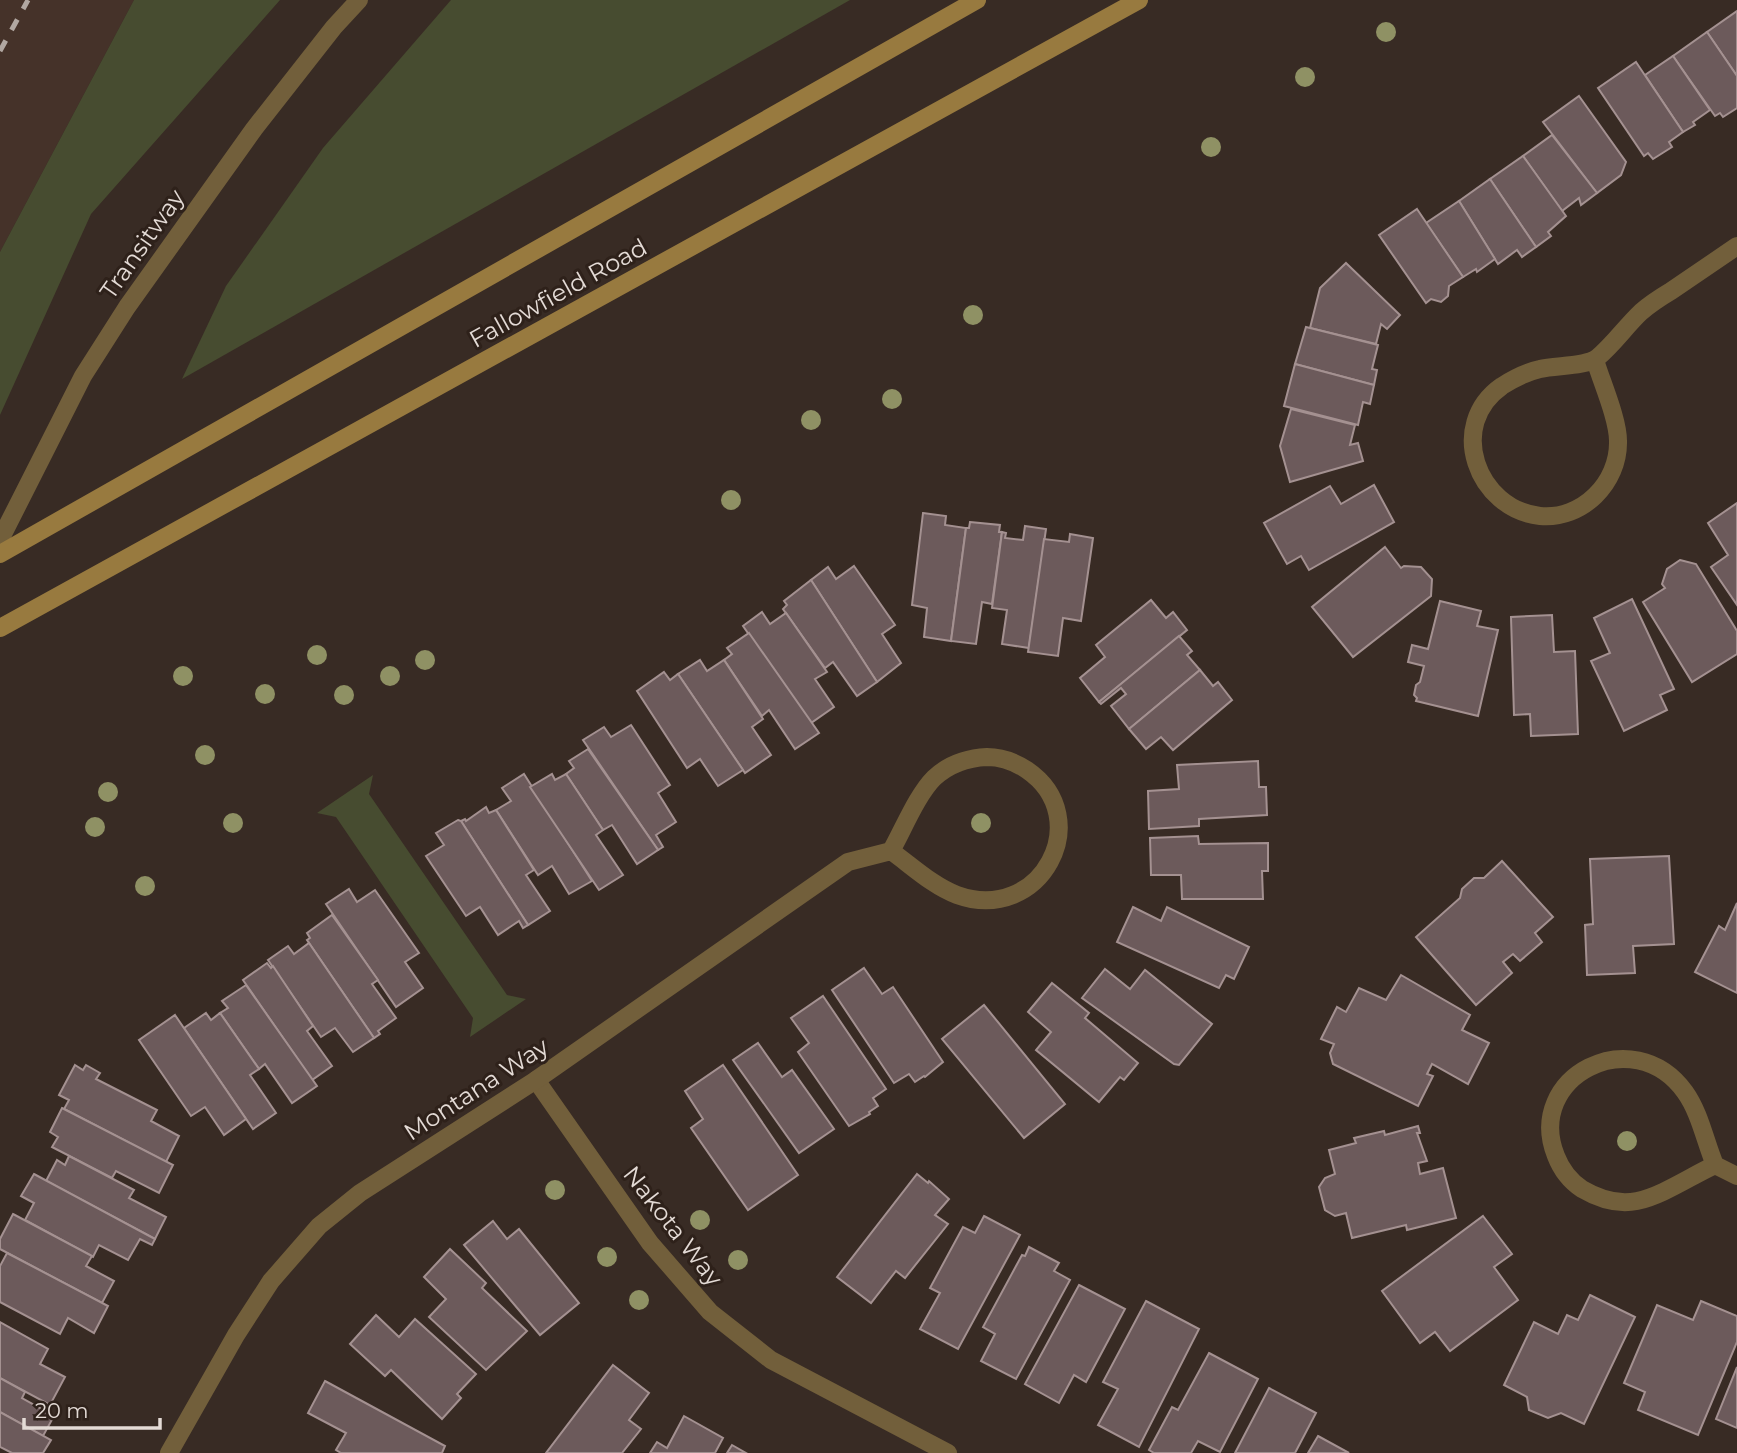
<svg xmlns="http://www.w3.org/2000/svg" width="1737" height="1453" font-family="Montserrat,sans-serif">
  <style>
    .built { fill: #453229 }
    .green { fill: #474c30 }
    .building { fill: #6c5a5b; stroke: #a49191; stroke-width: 2 }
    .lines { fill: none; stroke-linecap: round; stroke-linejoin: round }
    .lane { stroke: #725f3b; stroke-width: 18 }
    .street { stroke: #725f3b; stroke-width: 18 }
    .secondary { stroke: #987a3f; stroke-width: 18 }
    .rail { stroke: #b1a7a1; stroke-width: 5; stroke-dasharray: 12 12; stroke-linecap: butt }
    .tree { fill: #8f9164 }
    .labels { text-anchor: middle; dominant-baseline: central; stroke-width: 6; stroke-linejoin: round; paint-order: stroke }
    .street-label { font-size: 24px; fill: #e4dbd6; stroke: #2e211a }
  </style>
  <rect width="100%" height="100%" fill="#382b24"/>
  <polygon class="built" points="0,0 134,0 0,252"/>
  <g class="green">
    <polygon points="134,0 280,0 91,214 0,415 0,252"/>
    <polygon points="451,0 850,0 182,379 226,286 323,148"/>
    <polygon points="373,775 369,794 507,995 526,999 470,1037 473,1018 336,817 317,813"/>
  </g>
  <g class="building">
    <polygon points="1737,11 1737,76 1707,32"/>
    <polygon points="1707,32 1737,76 1737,108 1723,117 1720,113 1715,116 1673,56"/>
    <polygon points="1673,56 1710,110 1693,122 1695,125 1683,132 1645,75"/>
    <polygon points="1636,62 1683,132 1669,142 1672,147 1653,159 1648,153 1644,156 1598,88"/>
    <polygon points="1579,96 1626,162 1621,175 1597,193 1543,122"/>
    <polygon points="1552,135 1597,193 1581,205 1579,198 1562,211 1523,156"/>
    <polygon points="1523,156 1566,216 1548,232 1551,236 1536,247 1490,179"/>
    <polygon points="1490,179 1536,247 1522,257 1517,250 1498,264 1459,201"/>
    <polygon points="1459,201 1495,259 1477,272 1476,269 1463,277 1426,223"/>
    <polygon points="1417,209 1463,277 1449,286 1448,296 1441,302 1431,299 1426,303 1379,235"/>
    <polygon points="1346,263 1400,315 1387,329 1381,324 1376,344 1310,328 1320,288"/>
    <polygon points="1306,327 1378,345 1372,369 1377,370 1374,385 1295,364"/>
    <polygon points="1295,364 1374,385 1370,404 1363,402 1358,425 1284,406"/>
    <polygon points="1291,409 1355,425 1350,445 1358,443 1363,461 1290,482 1280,446"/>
    <polygon points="1374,485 1394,522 1309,570 1301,556 1287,564 1264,523 1330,486 1341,504"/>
    <polygon points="1737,503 1737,605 1711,567 1728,555 1708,523"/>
    <polygon points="923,513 946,516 945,525 966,528 951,641 924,637 927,608 912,605"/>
    <polygon points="970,522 1000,525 999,532 1002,532 992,604 982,602 976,644 951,641 966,528 969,528"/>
    <polygon points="1025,526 1046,529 1029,648 1002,644 1007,610 992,608 1002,532 1006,533 1005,538 1023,540"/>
    <polygon points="1070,534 1093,538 1081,621 1063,618 1058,656 1028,652 1044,539 1069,542"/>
    <polygon points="1385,547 1401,568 1404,566 1421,567 1432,579 1431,596 1353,657 1312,607"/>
    <polygon points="1680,560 1696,564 1737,631 1737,654 1692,682 1643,602 1665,588 1662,584 1667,569"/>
    <polygon points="854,566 895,625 882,634 901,663 877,682 811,580 828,567 836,579"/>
    <polygon points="811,580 877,682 857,696 833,662 825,668 783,609 787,605 784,601"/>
    <polygon points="1632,599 1674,689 1660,695 1667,710 1624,731 1591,661 1610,653 1594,618"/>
    <polygon points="1151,600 1166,618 1173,612 1187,630 1099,702 1080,678 1105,657 1096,645"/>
    <polygon points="1440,601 1481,611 1477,626 1498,630 1478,716 1416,701 1417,698 1414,695 1416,685 1420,682 1424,666 1408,662 1412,645 1428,649"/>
    <polygon points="762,612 770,624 786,613 827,672 815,679 834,707 811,723 743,626"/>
    <polygon points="1552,615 1554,652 1575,651 1578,734 1531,736 1530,714 1514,715 1511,617"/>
    <polygon points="749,633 819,733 795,749 769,710 762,716 724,660 732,654 727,648"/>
    <polygon points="1179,636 1192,651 1187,655 1200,670 1129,729 1111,706 1126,694 1121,688 1101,704 1099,702"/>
    <polygon points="700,660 707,671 724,660 763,719 752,727 771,755 745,773 678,674"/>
    <polygon points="1200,670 1213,686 1218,682 1232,700 1173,750 1161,737 1146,749 1129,729"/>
    <polygon points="664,672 670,680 678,674 743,770 718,786 700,759 687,768 637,691"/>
    <polygon points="631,725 670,785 658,793 676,822 656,835 663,847 658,850 583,740 604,727 611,737"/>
    <polygon points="588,749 658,850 637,864 612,825 603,830 566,774 574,768 569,761"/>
    <polygon points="1258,761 1259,787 1266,787 1267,815 1199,819 1199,826 1149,829 1148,791 1179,789 1177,765"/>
    <polygon points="524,774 592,881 569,894 552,866 538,875 496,810 511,801 502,788"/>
    <polygon points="552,774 555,780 566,774 603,830 596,835 623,875 599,890 530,787"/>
    <polygon points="486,807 489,813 496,810 534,870 526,875 550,911 528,925 461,821 465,819 466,821"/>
    <polygon points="458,820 461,821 528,925 523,928 519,921 498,935 480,907 466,916 426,856 444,845 436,833"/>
    <polygon points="1198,836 1199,844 1268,843 1268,871 1262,871 1263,899 1182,899 1181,875 1151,875 1150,838"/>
    <polygon points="1669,856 1674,944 1633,946 1635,973 1587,975 1585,925 1593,924 1590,859"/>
    <polygon points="1502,861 1553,917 1535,933 1542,942 1520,961 1513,954 1503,962 1512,973 1476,1005 1416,937 1460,898 1462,889 1474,878 1484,878"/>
    <polygon points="349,889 357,902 375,890 419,953 405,962 423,988 396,1007 326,904"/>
    <polygon points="1737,903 1737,993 1695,972 1719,926 1725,930"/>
    <polygon points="1133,907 1161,921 1167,907 1249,947 1234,979 1226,975 1219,988 1117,942"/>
    <polygon points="332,915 378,980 372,984 396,1018 378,1031 380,1034 374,1038 307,940 310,938 307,933"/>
    <polygon points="309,943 374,1038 353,1052 335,1028 321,1037 268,960 288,946 294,954"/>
    <polygon points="267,963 271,968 273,966 313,1026 307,1031 332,1066 312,1080 243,980"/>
    <polygon points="864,968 882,994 893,987 943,1062 925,1077 924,1076 915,1082 909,1074 894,1083 832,990"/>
    <polygon points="1105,969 1130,989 1145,970 1212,1024 1179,1065 1174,1064 1082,998"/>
    <polygon points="1401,975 1470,1015 1462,1030 1489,1043 1468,1084 1432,1064 1427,1074 1433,1076 1418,1106 1333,1064 1330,1053 1334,1044 1321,1039 1337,1007 1346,1012 1359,988 1386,1000"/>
    <polygon points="1052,983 1089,1013 1085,1018 1138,1063 1124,1080 1120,1077 1099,1102 1036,1050 1051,1032 1028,1012"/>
    <polygon points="246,985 317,1086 292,1103 265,1064 259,1069 220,1013 228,1008 222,1001"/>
    <polygon points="823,996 886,1089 873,1098 878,1106 869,1112 870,1114 849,1126 798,1052 809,1043 791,1018"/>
    <polygon points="984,1005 1065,1104 1024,1138 942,1039"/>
    <polygon points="206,1013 211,1020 220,1013 259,1069 250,1075 276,1113 253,1129 184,1028"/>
    <polygon points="175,1015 246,1119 224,1135 205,1107 191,1116 139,1040"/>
    <polygon points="758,1043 782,1077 792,1070 834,1129 799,1153 733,1060"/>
    <polygon points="75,1065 83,1070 86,1065 100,1073 96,1079 157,1110 151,1121 179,1136 166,1162 64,1109 69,1100 59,1095"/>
    <polygon points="723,1065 798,1175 748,1210 691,1128 703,1119 685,1091"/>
    <polygon points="62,1108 173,1165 159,1193 116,1171 112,1178 52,1147 58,1137 50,1132"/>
    <polygon points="1418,1126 1420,1133 1417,1133 1427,1161 1418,1163 1420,1174 1443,1168 1456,1218 1407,1230 1406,1225 1352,1238 1346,1213 1335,1216 1325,1210 1319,1187 1325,1178 1335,1174 1329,1150 1356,1143 1354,1138 1384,1131 1385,1135"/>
    <polygon points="69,1156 134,1190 129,1198 166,1217 155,1239 46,1181 57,1160 65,1165"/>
    <polygon points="34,1174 155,1239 152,1245 140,1239 128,1260 99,1245 93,1257 25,1220 34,1203 21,1196"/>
    <polygon points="917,1174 928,1183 929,1181 949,1199 935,1215 948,1224 905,1278 896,1271 871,1303 837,1277"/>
    <polygon points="13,1214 92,1256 86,1266 114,1281 102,1303 0,1249 0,1239"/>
    <polygon points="984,1216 1020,1235 958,1349 920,1329 940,1293 930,1288 963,1227 975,1233"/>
    <polygon points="1483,1216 1512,1254 1494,1267 1518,1300 1450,1351 1435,1332 1420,1343 1382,1291"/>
    <polygon points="493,1221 507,1239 519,1229 579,1303 540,1335 464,1245"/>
    <polygon points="1029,1247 1059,1263 1054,1271 1070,1280 1016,1379 981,1361 995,1334 983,1327 1022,1255 1025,1256"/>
    <polygon points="450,1249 486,1283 482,1288 527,1331 486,1370 429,1317 446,1299 424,1277"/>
    <polygon points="7,1253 108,1306 94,1333 68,1318 60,1334 0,1302 0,1266"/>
    <polygon points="1079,1285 1125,1309 1086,1382 1074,1375 1059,1403 1025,1384"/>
    <polygon points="1590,1295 1635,1317 1584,1424 1561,1413 1548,1418 1529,1410 1527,1397 1504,1385 1534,1322 1558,1334 1567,1315 1578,1320"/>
    <polygon points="1146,1301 1199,1329 1139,1447 1098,1425 1118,1389 1103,1382"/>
    <polygon points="1701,1301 1737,1316 1737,1342 1698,1435 1638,1410 1645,1392 1624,1383 1657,1305 1693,1320"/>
    <polygon points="376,1315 399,1337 415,1319 476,1374 457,1394 461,1398 442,1419 391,1370 385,1376 350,1344"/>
    <polygon points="0,1322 48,1349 40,1364 65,1377 50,1405 0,1378"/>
    <polygon points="1209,1353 1258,1379 1220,1452 1198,1441 1191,1453 1154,1453 1149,1450 1172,1407 1178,1410"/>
    <polygon points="613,1365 649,1393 629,1420 641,1429 622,1453 546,1453"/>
    <polygon points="1737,1367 1737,1428 1716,1419"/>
    <polygon points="0,1378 25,1392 22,1398 54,1416 43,1436 0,1412"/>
    <polygon points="325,1381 445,1446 442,1453 341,1453 336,1450 346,1433 308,1413"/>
    <polygon points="1269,1388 1316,1413 1295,1453 1235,1453"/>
    <polygon points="0,1412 51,1440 43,1453 12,1453 0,1447"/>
    <polygon points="684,1416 723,1438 715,1453 650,1453 657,1442 667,1448"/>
    <polygon points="1318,1436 1349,1453 1308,1453"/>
    <polygon points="732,1445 746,1453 727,1453"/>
  </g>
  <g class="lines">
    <polyline class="lane" points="0,540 83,376 127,307 254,129 334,27 359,0"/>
    <g class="street">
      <path d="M1595 360C1602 383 1618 419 1618 441 1619 483 1582 520 1540 516 1477 509 1446 425 1502 386 1513 379 1527 372 1540 369 1555 365 1585 367 1597 358 1613 345 1626 326 1641 312 1650 304 1661 297 1671 291 1693 276 1715 261 1737 246"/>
      <polyline points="536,1080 650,1243 710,1312 771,1360 948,1453"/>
      <path d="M1715 1165C1691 1176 1662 1196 1637 1201 1617 1205 1599 1199 1582 1189 1570 1181 1561 1169 1556 1156 1524 1077 1633 1020 1685 1092 1700 1113 1705 1141 1715 1165L1737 1176"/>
      <path d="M169 1453 236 1335 271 1281 319 1226 360 1193 536 1080 848 862 891 851C903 830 917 795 934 778 949 764 967 758 987 757 1002 757 1015 762 1027 770 1097 818 1041 925 957 895 933 886 912 866 891 851"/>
    </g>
    <g class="secondary">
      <polyline points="0,554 977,0"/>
      <polyline points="0,628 1139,0"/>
    </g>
    <polyline class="rail" points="0,51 28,0"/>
  </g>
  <g class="tree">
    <circle cx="1386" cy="32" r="10"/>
    <circle cx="1305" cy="77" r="10"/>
    <circle cx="1211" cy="147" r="10"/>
    <circle cx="973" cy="315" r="10"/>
    <circle cx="892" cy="399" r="10"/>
    <circle cx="811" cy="420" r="10"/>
    <circle cx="731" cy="500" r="10"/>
    <circle cx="317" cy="655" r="10"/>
    <circle cx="425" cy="660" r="10"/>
    <circle cx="183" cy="676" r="10"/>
    <circle cx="390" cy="676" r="10"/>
    <circle cx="265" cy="694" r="10"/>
    <circle cx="344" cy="695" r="10"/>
    <circle cx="205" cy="755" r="10"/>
    <circle cx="108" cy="792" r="10"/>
    <circle cx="233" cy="823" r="10"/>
    <circle cx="981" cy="823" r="10"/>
    <circle cx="95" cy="827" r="10"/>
    <circle cx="145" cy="886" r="10"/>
    <circle cx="1627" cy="1141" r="10"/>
    <circle cx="555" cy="1190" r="10"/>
    <circle cx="700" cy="1220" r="10"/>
    <circle cx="607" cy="1257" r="10"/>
    <circle cx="738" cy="1260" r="10"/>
    <circle cx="639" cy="1300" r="10"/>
  </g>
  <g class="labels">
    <g class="street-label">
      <text transform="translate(142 244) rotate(-55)">Transitway</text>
      <text transform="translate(558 293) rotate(-29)">Fallowfield Road</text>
      <text transform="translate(476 1089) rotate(-33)">Montana Way</text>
      <text transform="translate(673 1226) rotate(52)">Nakota Way</text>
    </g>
  </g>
  <path d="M24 1418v10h136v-10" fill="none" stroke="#e4dbd6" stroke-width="3.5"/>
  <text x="35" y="1418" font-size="21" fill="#e4dbd6" stroke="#2e211a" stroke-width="5" paint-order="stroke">20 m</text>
</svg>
